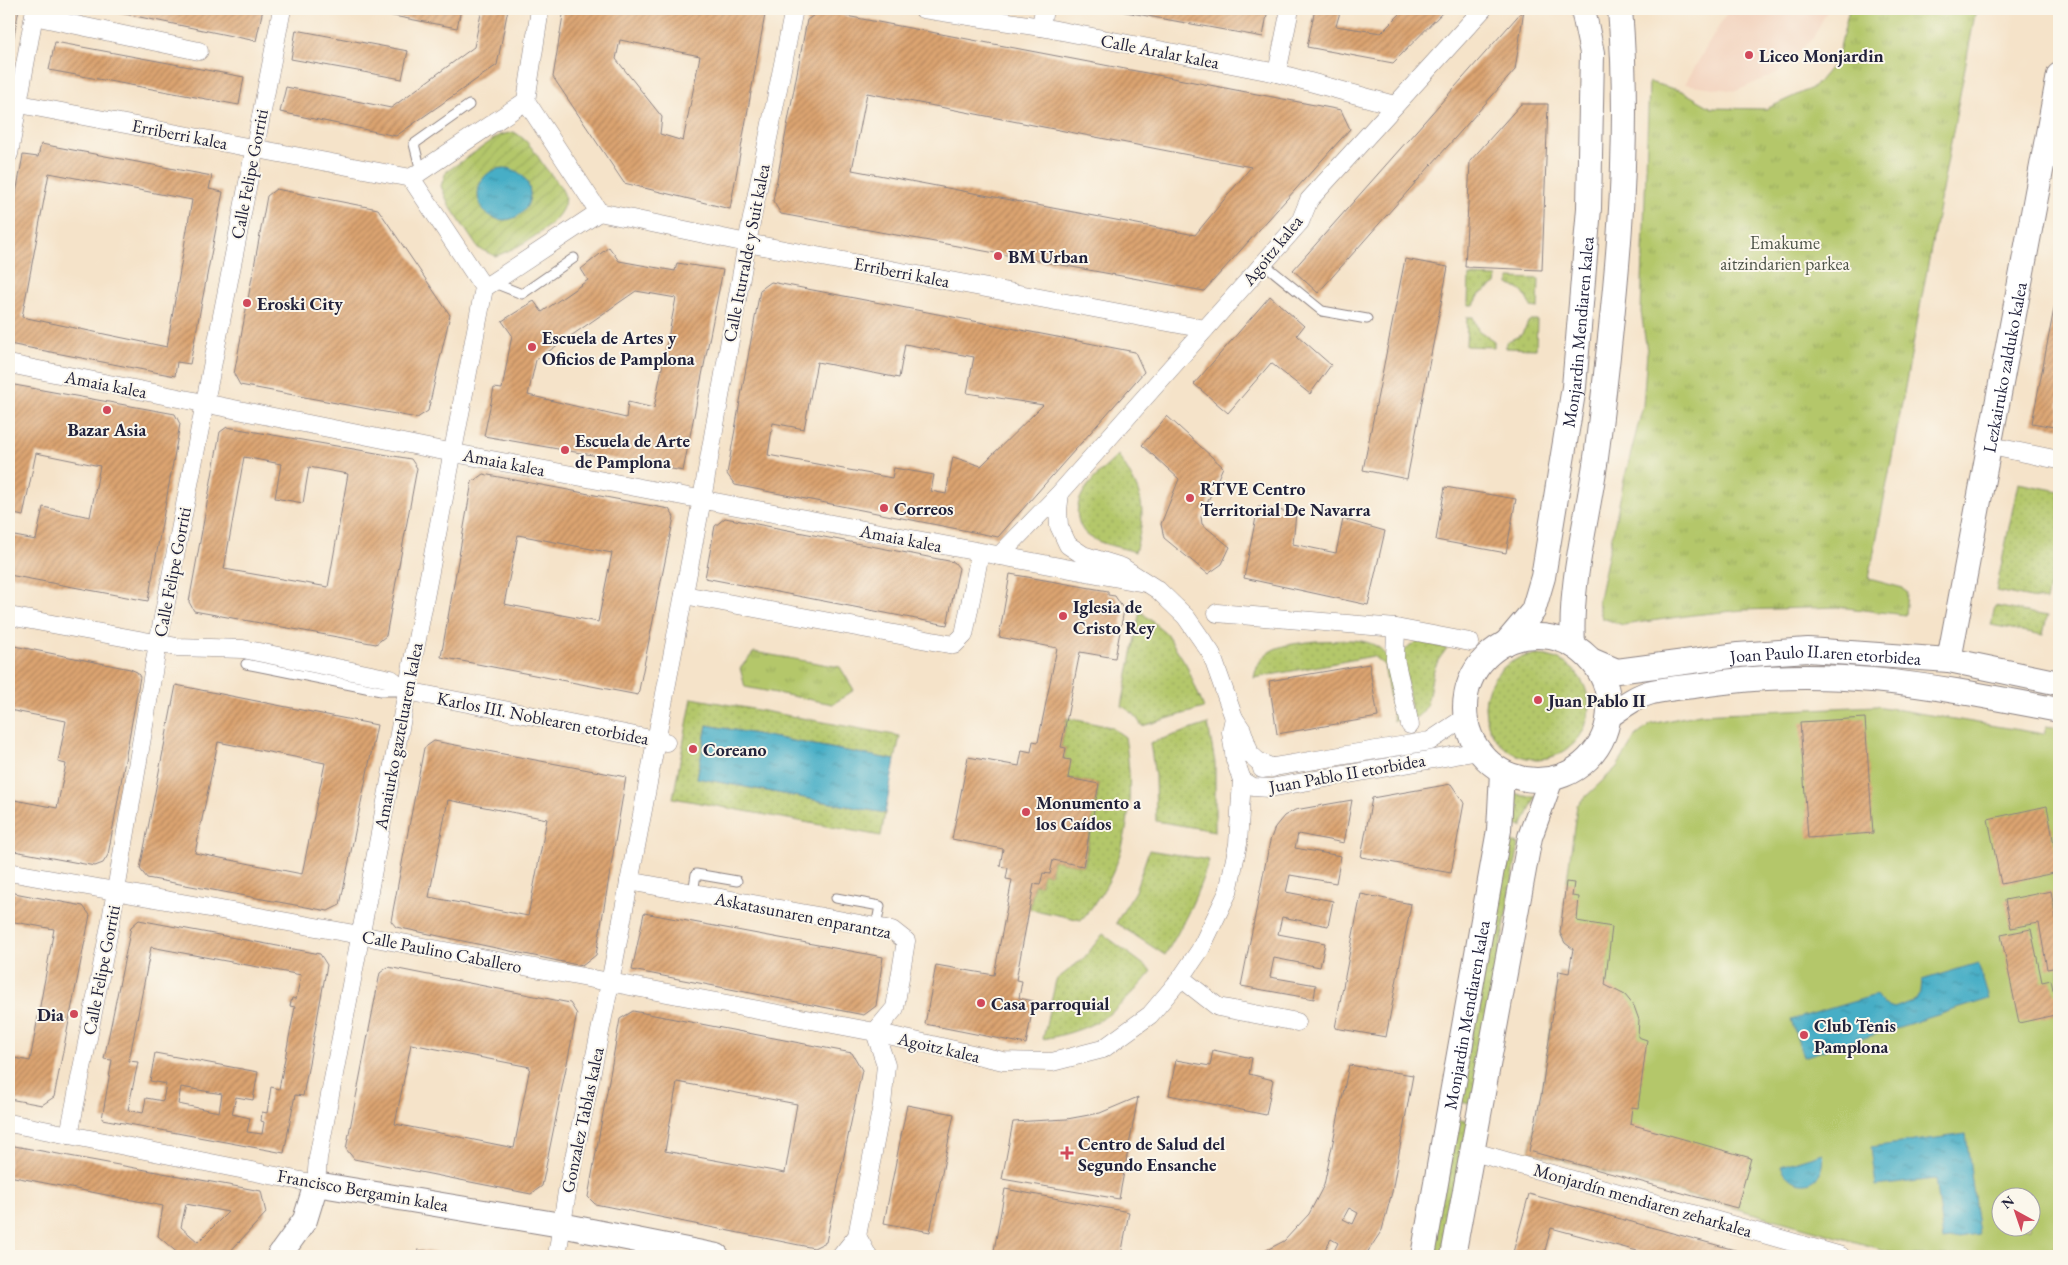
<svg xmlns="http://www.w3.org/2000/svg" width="2068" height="1265" font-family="'EB Garamond',serif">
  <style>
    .built { fill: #f3d4bf }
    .grass { fill: url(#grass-dots); stroke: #6b7453 }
    .park { fill: url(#park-tufts); stroke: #6b7453 }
    .garden { fill: url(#garden-furrows); stroke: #6b7453 }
    .pitch { fill: #b4c76b; stroke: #6b7453; fill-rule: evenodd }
    .water { fill: url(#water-ripples); stroke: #346880 }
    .building { fill: url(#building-hatch); fill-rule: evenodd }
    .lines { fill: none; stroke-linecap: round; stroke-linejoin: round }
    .lane-casing { stroke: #8c8282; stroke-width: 11 }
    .street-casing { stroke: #8c8282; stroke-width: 19 }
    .secondary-casing { stroke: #8c8282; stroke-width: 26 }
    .lane { stroke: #fff; stroke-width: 9 }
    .street { stroke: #fff; stroke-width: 18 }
    .secondary { stroke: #fff; stroke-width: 24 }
    .poi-dot { fill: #d1495b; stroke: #fbf7ec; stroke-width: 2 }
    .labels { text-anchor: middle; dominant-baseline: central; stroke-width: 4; stroke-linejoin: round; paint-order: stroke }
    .street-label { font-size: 18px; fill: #22223b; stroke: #fbf7ec }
    .poi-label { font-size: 18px; font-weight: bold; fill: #22223b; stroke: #fbf7ec; text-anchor: start }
    .park-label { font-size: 18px; fill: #4e5449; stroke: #fbf7ec }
  </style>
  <defs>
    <pattern id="grass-dots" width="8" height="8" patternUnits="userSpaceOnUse" patternTransform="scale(1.25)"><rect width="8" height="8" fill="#b4c76b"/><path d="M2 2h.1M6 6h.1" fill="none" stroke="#9aab5e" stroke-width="1.8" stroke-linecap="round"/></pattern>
    <pattern id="park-tufts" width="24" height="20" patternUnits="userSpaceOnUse" patternTransform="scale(1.25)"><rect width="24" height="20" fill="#b4c76b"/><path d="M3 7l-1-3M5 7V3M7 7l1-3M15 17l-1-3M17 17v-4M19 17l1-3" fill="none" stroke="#9aab5e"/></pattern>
    <pattern id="garden-furrows" width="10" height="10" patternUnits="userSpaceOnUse" patternTransform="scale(1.25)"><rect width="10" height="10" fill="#b4c76b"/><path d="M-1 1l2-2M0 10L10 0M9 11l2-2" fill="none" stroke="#9aab5e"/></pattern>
    <pattern id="water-ripples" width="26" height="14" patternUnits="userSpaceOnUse" patternTransform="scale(1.25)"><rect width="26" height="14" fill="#46aec6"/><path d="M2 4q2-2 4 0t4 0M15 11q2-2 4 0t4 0" fill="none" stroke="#3a8da2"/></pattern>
    <pattern id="building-hatch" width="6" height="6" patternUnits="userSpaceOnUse" patternTransform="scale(1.25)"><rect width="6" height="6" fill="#dca471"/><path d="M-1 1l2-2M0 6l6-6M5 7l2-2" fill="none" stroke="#b2855e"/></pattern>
  </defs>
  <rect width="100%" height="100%" fill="#fbf7ec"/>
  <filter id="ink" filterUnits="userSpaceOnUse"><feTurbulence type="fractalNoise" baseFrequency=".02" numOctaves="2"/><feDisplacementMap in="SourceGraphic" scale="10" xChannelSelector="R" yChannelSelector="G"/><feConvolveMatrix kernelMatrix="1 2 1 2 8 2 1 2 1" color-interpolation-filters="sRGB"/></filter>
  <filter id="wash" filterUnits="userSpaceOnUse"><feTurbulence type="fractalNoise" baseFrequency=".0096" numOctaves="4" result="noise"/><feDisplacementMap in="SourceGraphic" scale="20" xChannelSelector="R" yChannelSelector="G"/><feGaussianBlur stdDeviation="1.12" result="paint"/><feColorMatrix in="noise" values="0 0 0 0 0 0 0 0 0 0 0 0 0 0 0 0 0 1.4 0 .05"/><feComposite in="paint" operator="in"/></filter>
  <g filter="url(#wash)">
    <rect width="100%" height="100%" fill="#f5e3c9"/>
    <polygon class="built" points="1729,9 1828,9 1813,38 1779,72 1736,91 1685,84"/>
    <g class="grass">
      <polygon points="1469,276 1497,277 1496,284 1480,294 1474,305 1468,305"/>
      <polygon points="1509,278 1539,279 1538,308 1531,307 1523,292 1509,284"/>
      <polygon points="1467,317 1473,317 1478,330 1494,341 1494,347 1466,346"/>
      <polygon points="1530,320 1537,320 1536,349 1506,348 1506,342 1521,335"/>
      <path d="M1118 455C1143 494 1148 507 1135 552 1121 547 1102 545 1090 537 1084 533 1081 528 1079 522 1070 494 1101 473 1118 455Z"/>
      <polygon points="2018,483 2059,491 2059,538 2046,601 1996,591"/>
      <polygon points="1995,606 2047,616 2043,635 1991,625"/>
      <polygon points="1140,611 1166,633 1186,664 1204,708 1142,726 1134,714 1122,706"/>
      <path d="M1316 641C1342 641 1378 633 1390 662L1401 720 1394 721 1384 665 1373 656 1254 678C1260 644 1287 645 1316 641Z"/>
      <path d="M1419 642 1447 648C1444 653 1438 659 1436 665 1427 682 1434 710 1413 719L1402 653 1410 645Z"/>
      <circle cx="1537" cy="707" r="52"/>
      <polygon points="692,698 900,736 895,760 707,725 697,778 885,813 881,836 673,798"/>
      <path d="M1067 718 1111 727 1125 737C1136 805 1129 868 1081 920L1030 909 1034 884 1040 885 1043 873 1050 874 1053 860 1084 866 1099 784 1068 778 1064 759 1066 748 1061 747Z"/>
      <polygon points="1208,724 1215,763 1215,831 1156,821 1155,776 1150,743"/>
      <polygon points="1512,792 1523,796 1536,796 1522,827 1509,823 1514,803"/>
      <polygon points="1505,841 1519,844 1472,1104 1459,1102"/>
      <path d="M1149 850 1209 860C1198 894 1184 924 1165 955L1116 923 1135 891Z"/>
      <path d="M1103 934 1152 971C1117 1013 1097 1029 1043 1039L1056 980 1084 958Z"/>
      <polygon points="1456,1119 1471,1122 1443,1256 1430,1256"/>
    </g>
    <g class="park">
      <polygon points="1849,9 1976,9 1869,579 1903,588 1907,593 1905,615 1838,607 1743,610 1693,615 1623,625 1602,618 1598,603 1624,480 1643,406 1647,351 1641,312 1649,82 1682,91 1712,108 1766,109 1814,87 1837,60"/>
      <polygon points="754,652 840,667 854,690 833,704 745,687 740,668"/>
    </g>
    <path class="garden" d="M514 132C528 140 535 152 544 166 550 174 561 185 564 194 572 220 515 250 495 256L478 248 449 205 441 186 446 172 500 135Z"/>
    <path class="pitch" d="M1876 706 2044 734 2046 726 2059 728V1256H1906L1529 1151 1541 1096 1559 971 1569 973 1573 949 1565 943 1560 933 1577 805 1617 767 1636 736 1651 724 1700 714ZM2000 1198H2030V1228H2000Z"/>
    <g class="water">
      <circle cx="504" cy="194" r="26"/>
      <polygon points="707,725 895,760 885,813 697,778"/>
      <polygon points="1978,963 1989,999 1803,1057 1791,1020 1876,995 1883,1004 1894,1008 1916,1000 1921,991 1922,980"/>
      <polygon points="1966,1134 1979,1235 1943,1240 1935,1179 1876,1186 1871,1147"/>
      <path d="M1823 1153C1828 1185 1795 1195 1781 1166Z"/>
    </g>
    <g id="blocks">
      <g class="building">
        <polygon points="9,9 19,9 10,57 9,57"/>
        <polygon points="101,9 263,9 256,41"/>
        <polygon points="356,9 461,9 457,28"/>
        <polygon points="482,9 508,9 497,65 396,136 280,112 286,87 391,108 474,47"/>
        <path d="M564 9H766L730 209 624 183 553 77ZM620 40 700 56 683 141 660 134 662 117 616 59Z"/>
        <polygon points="1109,9 1268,9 1263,37"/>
        <polygon points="1315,9 1341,9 1336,26 1381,33 1405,9 1446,9 1393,63 1307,47"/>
        <polygon points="1524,9 1515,70 1318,293 1293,270"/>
        <path d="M820 11 1341 110 1350 129 1204 291 781 214 773 201 807 20ZM867 93 1251 167 1195 235 852 170Z"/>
        <polygon points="296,30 408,51 402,79 291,59"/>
        <polygon points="55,42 244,77 239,105 49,70"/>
        <polygon points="1521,104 1548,104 1542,270 1465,267 1470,161"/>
        <path d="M41 144 212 176 209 189 223 192 190 364 177 362 175 376 9 344V232L23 155 38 157ZM49 173 192 200 167 347 22 317Z"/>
        <polygon points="276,189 378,209 450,315 428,411 417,418 240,385 234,374 238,353 267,196"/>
        <path d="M609 247 619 261 675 271 677 263 723 270 683 471 484 436 494 388 502 389 512 335 502 321 534 301 542 312 588 280 581 269ZM636 291 676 298 654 408 628 402 626 418 528 395 536 360Z"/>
        <polygon points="1405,259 1448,267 1407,479 1363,470"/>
        <path d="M771 282 1135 352 1144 372 998 537 735 485 727 474 760 290ZM905 344 974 357 967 393 1043 405 981 466 953 457 946 494 931 491 934 475 894 468 892 478 768 455 773 423 804 429 817 362 899 378Z"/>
        <polygon points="2058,288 2059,288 2059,428 2032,423"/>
        <polygon points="1270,296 1304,326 1297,335 1331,365 1310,394 1271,363 1228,413 1194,384"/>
        <polygon points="9,384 175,414 180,424 148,601 9,575 9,535 36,540 43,507 90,517 100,466 36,453 23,516 9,513"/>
        <polygon points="1167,416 1223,467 1201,517 1202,524 1230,547 1222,564 1208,574 1164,538 1161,524 1179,479 1142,445"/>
        <path d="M227 427 411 459 417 468 386 636 376 644 194 611 189 602 220 432ZM244 457 281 464 275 498 303 503 309 467 348 474 328 587 224 569Z"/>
        <path d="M483 474 669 509 674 517 638 695 441 657 472 482ZM518 535 612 553 598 622 504 604Z"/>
        <polygon points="1445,487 1516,499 1506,553 1436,540"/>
        <polygon points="1258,507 1296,513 1293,544 1336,553 1343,519 1385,531 1368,605 1244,578"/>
        <polygon points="725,518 954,562 959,568 947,625 705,578 715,526"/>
        <polygon points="1010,574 1108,591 1108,595 1115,596 1124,610 1115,658 1080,652 1061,747 1066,748 1064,759 1071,760 1068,778 1099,784 1083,866 1053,860 1050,874 1043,873 1040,885 1034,884 1016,980 1022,981 1019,998 1034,1001 1026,1044 925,1024 936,965 994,975 1012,880 1006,879 1008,868 1000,866 1003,849 952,839 968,757 1019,766 1022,750 1031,752 1033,741 1038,742 1057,648 999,637"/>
        <polygon points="9,645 130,669 137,672 140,677 108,855 103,863 95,866 9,850 9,799 57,808 66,764 58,762 66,721 9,710"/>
        <polygon points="1369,664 1378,717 1277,734 1269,681"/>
        <path d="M176 685 377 725 340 905 328 911 147 878 140 869ZM218 742 325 763 302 874 195 853Z"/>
        <polygon points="1865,718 1873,833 1808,838 1800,722"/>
        <path d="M434 741 626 777 596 955 582 966 396 927 391 921 424 748ZM448 800 547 819 528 916 429 897Z"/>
        <polygon points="1451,784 1464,803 1451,873 1361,857 1372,798"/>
        <polygon points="1352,800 1344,843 1298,834 1295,848 1341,856 1336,883 1290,875 1286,892 1333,901 1328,926 1282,917 1278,934 1325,943 1320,967 1274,958 1270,977 1316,985 1314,999 1241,986 1270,841 1275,827 1284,816 1295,810"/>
        <polygon points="2047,806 2059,872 2001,884 1988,819"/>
        <polygon points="1566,882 1574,883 1572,896 1579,897 1577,921 1612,927 1605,985 1625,995 1634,1006 1639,1020 1638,1037 1647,1040 1638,1108 1632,1107 1630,1124 1751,1158 1737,1208 1529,1151 1541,1096 1559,971 1569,973 1571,960 1573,949 1565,943 1560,933"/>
        <polygon points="2051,891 2059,935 2059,967 2047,969 2039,923 2011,928 2005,900"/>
        <polygon points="9,892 83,906 90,915 54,1097 42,1105 9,1099 9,1057 30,1061 54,929 9,921"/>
        <polygon points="1361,894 1411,904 1386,1037 1335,1028"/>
        <polygon points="644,913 883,957 876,1006 864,1015 632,970"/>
        <path d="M139 920 320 954 327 965 303 1096 295 1095 284 1153 102 1119 112 1060 104 1059 131 927ZM151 947 301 975 296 999 292 998 290 1006 295 1007 279 1089 271 1087 267 1113 262 1112 261 1121 264 1122 262 1134 247 1132 250 1118 232 1114 236 1097 253 1100 258 1072 155 1053 150 1081 166 1084 163 1101 146 1098 143 1113 128 1110 138 1062 129 1061ZM181 1087 222 1094 219 1112 178 1104Z"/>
        <polygon points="2031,929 2042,982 2051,980 2054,994 2059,993 2059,1014 2019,1023 2001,935"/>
        <path d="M388 967 570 1003 577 1014 542 1186 531 1194 354 1159 346 1149 380 973ZM411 1044 530 1067 514 1148 395 1124Z"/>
        <path d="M633 1011 852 1053 862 1070 826 1242 814 1248 595 1204 588 1197 620 1019ZM677 1082 797 1104 785 1173 665 1151Z"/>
        <polygon points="1213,1050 1252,1058 1249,1074 1273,1080 1266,1115 1169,1095 1176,1060 1210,1066"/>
        <path d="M1349 1065 1413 1075 1392 1192 1382 1230 1365 1256H1255L1284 1241 1309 1214 1324 1185ZM1349 1208 1358 1213 1353 1224 1343 1219ZM1331 1239 1338 1243 1332 1255 1324 1251Z"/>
        <polygon points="1138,1097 1119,1199 1002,1179 1013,1122 1067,1119 1100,1113"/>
        <polygon points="907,1105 954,1114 930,1232 884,1223"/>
        <path d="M9 1145 261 1191 266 1213 226 1256H181L158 1236 163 1206 9 1176ZM186 1204 228 1212 198 1242 181 1227Z"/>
        <polygon points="1005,1189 1129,1212 1121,1256 993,1256"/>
        <polygon points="1529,1194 1757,1256 1656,1256 1551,1228 1544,1254 1550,1256 1512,1256"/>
        <polygon points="2055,1239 2059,1240 2059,1256 2054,1256"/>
        <polygon points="418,1250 452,1255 452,1256 417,1256"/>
      </g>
    </g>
  </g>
  <g filter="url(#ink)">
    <use href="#blocks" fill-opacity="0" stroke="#8c8282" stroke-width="1"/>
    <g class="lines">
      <g class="lane-casing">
        <g id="lane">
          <polyline points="421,171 414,144 469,105"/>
          <polyline points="1263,263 1322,311 1367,319"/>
          <polyline points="494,283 522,294 574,258"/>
          <polyline points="246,664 381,691 403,691"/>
          <polyline points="693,893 696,874 737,881"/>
          <polyline points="836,898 880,906 876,927"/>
        </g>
      </g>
      <g class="street-casing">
        <g id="street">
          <polyline points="923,9 1041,27 1277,73 1394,105"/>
          <polyline points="34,16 199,51"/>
          <polyline points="1041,27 1044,9"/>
          <polyline points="1277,73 1290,9"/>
          <polyline points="526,101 540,9"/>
          <polyline points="9,102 411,178"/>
          <polyline points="9,154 35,9"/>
          <polyline points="411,178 526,101 599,212"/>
          <polyline points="411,178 484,288 599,212"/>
          <polyline points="599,212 747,243 1205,329"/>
          <polyline points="9,364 428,448 1145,583"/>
          <polyline points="1991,446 2059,460"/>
          <polyline points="1060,493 1058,510 1059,526 1068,545 1083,555 1122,567 1158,590 1186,617 1211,653 1234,718 1242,730 1250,754 1259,762 1273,768"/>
          <polyline points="999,556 1060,493 1300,222 1309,200 1483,9"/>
          <polyline points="684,595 954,645 964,635 980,553"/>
          <polyline points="1217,613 1396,628 1470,642"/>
          <polyline points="9,616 177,647 243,649 391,679 407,691 666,742"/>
          <polyline points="1396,628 1395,659 1410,725"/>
          <polyline points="1262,769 1430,741 1466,717"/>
          <polyline points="1242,780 1253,787 1270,788 1479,751"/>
          <polyline points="9,872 338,931 875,1032 1003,1061 1052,1062 1103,1049 1150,1015 1181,978 1200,950 1228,892 1238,844 1242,780 1235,760 1231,732 1234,718"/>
          <polyline points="629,881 892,930 906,941 895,1008 875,1032"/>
          <polyline points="1181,978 1218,1007 1297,1022"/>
          <polyline points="9,1123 316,1184 318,1158 484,288"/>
          <polyline points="69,1135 111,920 158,643 282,9"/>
          <polyline points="1474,1152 1841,1256"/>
          <polyline points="857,1236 868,1256"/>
          <polyline points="557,1256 567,1192 610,983 702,499 747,243 794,9"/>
          <polyline points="841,1256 857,1236 882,1105 886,1065 875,1032"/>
        </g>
      </g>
      <g class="secondary-casing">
        <g id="secondary">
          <circle cx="1537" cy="708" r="72"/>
          <path id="s1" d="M1506 643 1533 611 1543 577 1574 387 1589 208 1592 53 1583 9"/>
          <path d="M1573 645C1569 579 1589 516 1597 450 1615 304 1632 156 1620 9"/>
          <path id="s2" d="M1591 660 1617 671 1738 655 1808 650 1949 660 2059 683"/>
          <path id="s3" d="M1949 660 2059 75"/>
          <path d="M1609 716C1622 707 1636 696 1652 692 1670 688 1690 687 1709 684 1834 665 1937 687 2059 710"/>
          <polyline points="279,1256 305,1220 316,1184 561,1225 717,1256"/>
          <path id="s4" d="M1423 1256 1499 830 1502 772"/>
          <polyline points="1453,1256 1530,837 1551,779"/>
        </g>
      </g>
      <use href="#lane" class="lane"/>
      <use href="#street" class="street"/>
      <use href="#secondary" class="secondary"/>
    </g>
  </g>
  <g class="poi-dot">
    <circle cx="1749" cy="55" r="5"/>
    <circle cx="998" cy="256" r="5"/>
    <circle cx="247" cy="303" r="5"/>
    <circle cx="532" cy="347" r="5"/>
    <circle cx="107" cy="410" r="5"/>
    <circle cx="565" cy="450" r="5"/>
    <circle cx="1190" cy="498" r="5"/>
    <circle cx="884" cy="508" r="5"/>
    <circle cx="1063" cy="616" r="5"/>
    <circle cx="1538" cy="700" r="5"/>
    <circle cx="693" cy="749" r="5"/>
    <circle cx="1026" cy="812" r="5"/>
    <circle cx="981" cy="1003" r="5"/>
    <circle cx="74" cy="1014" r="5"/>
    <circle cx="1804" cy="1035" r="5"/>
    <path d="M1064.5 1145.5h5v5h5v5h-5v5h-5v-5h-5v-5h5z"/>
  </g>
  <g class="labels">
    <g class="street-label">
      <text transform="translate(1160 51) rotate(11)">Calle Aralar kalea</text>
      <text transform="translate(180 134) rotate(11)">Erriberri kalea</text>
      <text transform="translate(249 174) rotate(-79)">Calle Felipe Gorriti</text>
      <text transform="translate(1272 250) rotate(-51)">Agoitz kalea</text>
      <text transform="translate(746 253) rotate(-79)">Calle Iturralde y Suit kalea</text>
      <text transform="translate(902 272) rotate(11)">Erriberri kalea</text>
      <text stroke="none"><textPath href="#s1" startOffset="325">Monjardin Mendiaren kalea</textPath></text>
      <text stroke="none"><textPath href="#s3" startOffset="298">Lezkairuko zalduko kalea</textPath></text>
      <text transform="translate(106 384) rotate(11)">Amaia kalea</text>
      <text transform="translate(504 462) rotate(11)">Amaia kalea</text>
      <text transform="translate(901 538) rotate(11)">Amaia kalea</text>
      <text transform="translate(172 572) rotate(-79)">Calle Felipe Gorriti</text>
      <text stroke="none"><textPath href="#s2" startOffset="238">Joan Paulo II.aren etorbidea</textPath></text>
      <text transform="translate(543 718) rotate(11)">Karlos III. Noblearen etorbidea</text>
      <text transform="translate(398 736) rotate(-79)">Amaiurko gazteluaren kalea</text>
      <text transform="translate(1347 773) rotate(-10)">Juan Pablo II etorbidea</text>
      <text transform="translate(803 915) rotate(11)">Askatasunaren enparantza</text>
      <text transform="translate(442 951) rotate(11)">Calle Paulino Caballero</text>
      <text transform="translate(101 970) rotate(-79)">Calle Felipe Gorriti</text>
      <text stroke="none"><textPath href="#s4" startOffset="245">Monjardin Mendiaren kalea</textPath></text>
      <text transform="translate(939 1047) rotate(13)">Agoitz kalea</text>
      <text transform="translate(582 1120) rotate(-78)">Gonzalez Tablas kalea</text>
      <text transform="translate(363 1190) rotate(10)">Francisco Bergamin kalea</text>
      <text transform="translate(1643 1200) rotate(16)">Monjardín mendiaren zeharkalea</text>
    </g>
    <g class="poi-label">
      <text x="1759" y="55">Liceo Monjardin</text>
      <text x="1008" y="256">BM Urban</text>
      <text x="257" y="303">Eroski City</text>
      <text x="542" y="337">Escuela de Artes y<tspan x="542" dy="21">Oficios de Pamplona</tspan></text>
      <text x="107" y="429" text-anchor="middle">Bazar Asia</text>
      <text x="575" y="440">Escuela de Arte<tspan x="575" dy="21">de Pamplona</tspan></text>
      <text x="1200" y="488">RTVE Centro<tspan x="1200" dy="21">Territorial De Navarra</tspan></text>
      <text x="894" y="508">Correos</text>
      <text x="1073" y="606">Iglesia de<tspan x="1073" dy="21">Cristo Rey</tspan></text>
      <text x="1548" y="700">Juan Pablo II</text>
      <text x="703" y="749">Coreano</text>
      <text x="1036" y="802">Monumento a<tspan x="1036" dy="21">los Caídos</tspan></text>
      <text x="991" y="1003">Casa parroquial</text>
      <text x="64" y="1014" text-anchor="end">Dia</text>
      <text x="1814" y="1025">Club Tenis<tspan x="1814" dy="21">Pamplona</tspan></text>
      <text x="1078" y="1143">Centro de Salud del<tspan x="1078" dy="21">Segundo Ensanche</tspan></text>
    </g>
    <g class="park-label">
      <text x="1785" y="242">Emakume<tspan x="1785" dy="21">aitzindarien parkea</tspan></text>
    </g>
  </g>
  <rect width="2068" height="1265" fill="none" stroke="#fbf7ec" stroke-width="30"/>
  <g transform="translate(2016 1212) rotate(320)"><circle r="24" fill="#fbf7ec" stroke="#a4a2a5"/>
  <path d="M0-4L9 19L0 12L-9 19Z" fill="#d1495b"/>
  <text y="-8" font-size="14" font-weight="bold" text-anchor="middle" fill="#22223b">N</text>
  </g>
</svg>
